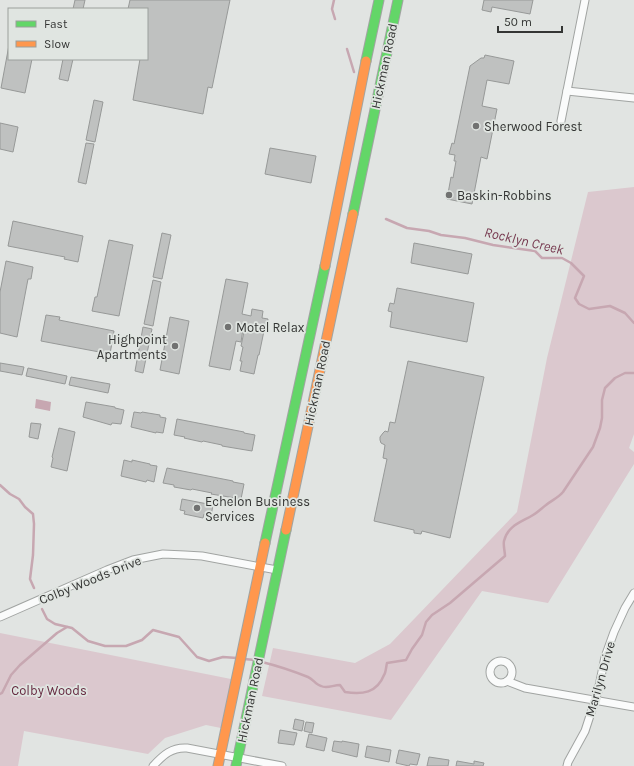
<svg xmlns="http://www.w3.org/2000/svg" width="634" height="766" font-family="Karla,sans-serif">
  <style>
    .green { fill: #dbc8ce }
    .water { fill: #c7a7b1 }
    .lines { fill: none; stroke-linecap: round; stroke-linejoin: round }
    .stream { stroke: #c7a7b1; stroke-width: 2.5 }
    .building { fill: #bfc1c0; stroke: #979998 }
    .street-casing { stroke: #a1a4a2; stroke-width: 9 }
    .fast-casing { stroke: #a1a4a2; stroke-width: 11 }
    .slow-casing { stroke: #a1a4a2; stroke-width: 11 }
    .street { stroke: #fafbfb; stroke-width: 7 }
    .fast { stroke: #63d668; stroke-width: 9 }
    .slow { stroke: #ff974d; stroke-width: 9 }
    .poi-dot { fill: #717271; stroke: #e0e5e1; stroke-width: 1.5 }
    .labels { text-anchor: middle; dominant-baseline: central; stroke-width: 3.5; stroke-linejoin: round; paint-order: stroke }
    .street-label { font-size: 13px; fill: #343534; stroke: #e0e5e1 }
    .poi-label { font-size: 13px; fill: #343534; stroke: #e0e5e1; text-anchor: start }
    .park-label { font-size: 13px; fill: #672b42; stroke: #e0e5e1 }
    .water-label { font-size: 14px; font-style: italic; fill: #773950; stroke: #e0e5e1 }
  </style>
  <rect width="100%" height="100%" fill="#e1e4e2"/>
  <g class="green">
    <polygon points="634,187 634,434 629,448 634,452 634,464 548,603 482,591 391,720 262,696 273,648 355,663 390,644 517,512 547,358 588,192"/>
    <polygon points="0,633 236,680 226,729 206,725 165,738 148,754 24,731 18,766 0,766"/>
  </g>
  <polygon class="water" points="36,399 51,402 50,411 35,408"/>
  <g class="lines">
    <g class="stream">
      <polyline points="334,0 332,9 335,19"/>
      <polyline points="347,49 354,72"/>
      <polyline points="386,219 407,228 429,231 441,235 465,238 493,245 535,251 542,258 562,258 571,263 584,276 575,298 579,304 589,309 610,306 625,313 634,323"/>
      <polyline points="0,485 10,494 19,499 25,507 33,514 34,524 33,555 30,579 34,588"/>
      <polyline points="42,609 47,619 55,624 72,628 88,641 105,646 126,646 142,640 153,630 179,637 197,657 209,661 223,657 237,658"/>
      <polyline points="244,659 255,660"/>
      <path d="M262 662C278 666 293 671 308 677 313 679 316 685 321 686 327 689 333 685 340 685L345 692C362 695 377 693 384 675 386 672 386 667 387 663L406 660 412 649 422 635 426 622 432 615 450 603 505 556C505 552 503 545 504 541 508 525 522 522 533 515 538 512 542 508 546 505 552 500 558 498 563 492L593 447 600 428 602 418V400L605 388 615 378 625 373H634"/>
      <polyline points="0,694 2,693 11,675 20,665 57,633 67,627"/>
    </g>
  </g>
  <g class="building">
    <polygon points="75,0 85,0 83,9 73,9"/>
    <polygon points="130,0 230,0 212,88 208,87 203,114 133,100 140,59 147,59 147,9 128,9"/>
    <polygon points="484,0 533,0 530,14 492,7 491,12 482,10"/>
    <polygon points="9,45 9,59 32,59 25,93 1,88"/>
    <polygon points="485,55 514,61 509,84 487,80 482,106 497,109 487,159 481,157 472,204 447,199 451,177 453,178 456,161 454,161 455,155 449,154 452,143 454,144 470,66 481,58 484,58"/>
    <polygon points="63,59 73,59 68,81 59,79"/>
    <polygon points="94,100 103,102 95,142 86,140"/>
    <polygon points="0,123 18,127 13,152 0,149"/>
    <polygon points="86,143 94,144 86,184 78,182"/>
    <polygon points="270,148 316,156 311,183 265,174"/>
    <polygon points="13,221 83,236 78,262 64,259 65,257 8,246"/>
    <polygon points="162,233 171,235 162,279 153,277"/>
    <polygon points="109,240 133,245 119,316 92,311 95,297 97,297"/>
    <polygon points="414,243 472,254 468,274 411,263"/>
    <polygon points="6,261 33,267 31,279 28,279 17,337 0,333 0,292"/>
    <polygon points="226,279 248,283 242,314 251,316 252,309 263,311 262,318 268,319 267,326 265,326 259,355 258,355 254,374 240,371 242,361 240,361 243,347 241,346 245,327 248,327 248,325 239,324 239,327 243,329 241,342 236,341 230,370 209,366"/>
    <polygon points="153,280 161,282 153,326 144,324"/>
    <polygon points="397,288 474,303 467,342 390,327 392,312 388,311 390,303 394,304"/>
    <polygon points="46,315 60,317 59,320 114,331 110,354 41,341"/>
    <polygon points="170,317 189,321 179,374 160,370"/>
    <polygon points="143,327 152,329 143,373 135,371"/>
    <polygon points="408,361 484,377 450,538 422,531 421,534 414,533 414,530 374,521 387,459 383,458 385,445 381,443 380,440 380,437 383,433 385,431 388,432 390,422 395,423"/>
    <polygon points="0,363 24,367 22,375 0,371"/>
    <polygon points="28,368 67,376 65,384 26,376"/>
    <polygon points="71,377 110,384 108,393 69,385"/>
    <polygon points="86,402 115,407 115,408 124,410 121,424 112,423 111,425 83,417"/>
    <polygon points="134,412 141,413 142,412 160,415 160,417 166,418 163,433 156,432 156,433 131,427"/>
    <polygon points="177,419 244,432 244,433 255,435 252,451 222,446 222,445 203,441 202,442 184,438 185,437 174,435"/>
    <polygon points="31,423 41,424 38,439 29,437"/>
    <polygon points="59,428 75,432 67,471 51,467 53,458 52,457"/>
    <polygon points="124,460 132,462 132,460 150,464 150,465 157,466 154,482 147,480 146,482 121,476"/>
    <polygon points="167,468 233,481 233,482 244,484 241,499 211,494 212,493 192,489 191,490 174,487 174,485 163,483"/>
    <polygon points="182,499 213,505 211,516 204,514 203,518 184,514 185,511 180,510"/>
    <polygon points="295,719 304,721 302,731 293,729"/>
    <polygon points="306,722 314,723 312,733 304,731"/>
    <polygon points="280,730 297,733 294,745 278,743"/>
    <polygon points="309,734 327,738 324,751 306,747"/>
    <polygon points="334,741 342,742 342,741 359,744 357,757 332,751"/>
    <polygon points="367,746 391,750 389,762 365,757"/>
    <polygon points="399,750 420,754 417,765 410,764 409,766 396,763"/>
    <polygon points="429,757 449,760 448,766 427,766"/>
    <polygon points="457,761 474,764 474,761 484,763 483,766 456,766"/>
  </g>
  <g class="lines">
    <g class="street-casing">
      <g id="street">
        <polyline points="567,91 634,98"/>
        <polyline points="561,121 585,0"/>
        <polyline points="0,617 107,570 133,560 163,554 185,555 202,556 277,570"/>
        <circle cx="501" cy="672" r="11"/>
        <polyline points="507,681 525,688 634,707"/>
        <path d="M153 766C163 755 172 747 187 748L282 766"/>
        <polyline points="567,766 568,762 585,731 598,691 605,657 614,632 625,608 634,593"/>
      </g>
    </g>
    <g class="fast-casing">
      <g id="fast">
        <polyline points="366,61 379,0"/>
        <polyline points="353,214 398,0"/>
        <polyline points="265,543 325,266"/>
        <polyline points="236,766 286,530"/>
      </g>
    </g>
    <g class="slow-casing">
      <g id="slow">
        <polyline points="325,266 366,61"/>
        <polyline points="286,530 353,214"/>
        <polyline points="218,766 265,543"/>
      </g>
    </g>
    <use href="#street" class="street"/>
    <use href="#fast" class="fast"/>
    <use href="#slow" class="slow"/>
  </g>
  <g class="poi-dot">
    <circle cx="476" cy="126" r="4"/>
    <circle cx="449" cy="195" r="4"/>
    <circle cx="228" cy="327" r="4"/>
    <circle cx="175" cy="346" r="4"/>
    <circle cx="197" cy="508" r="4"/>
  </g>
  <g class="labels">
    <g class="street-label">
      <text transform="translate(384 66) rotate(-78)">Hickman Road</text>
      <text transform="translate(317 383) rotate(-78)">Hickman Road</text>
      <text transform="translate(90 580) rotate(-22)">Colby Woods Drive</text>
      <text transform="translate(600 679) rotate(-74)">Marilyn Drive</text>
      <text transform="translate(250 700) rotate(-78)">Hickman Road</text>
    </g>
    <g class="poi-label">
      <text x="484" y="126">Sherwood Forest</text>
      <text x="457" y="195">Baskin-Robbins</text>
      <text x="236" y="327">Motel Relax</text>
      <text x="167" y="339" text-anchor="end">Highpoint<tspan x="167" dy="15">Apartments</tspan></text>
      <text x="205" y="501">Echelon Business<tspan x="205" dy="15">Services</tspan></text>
    </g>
    <g class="park-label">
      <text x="49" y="690">Colby Woods</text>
    </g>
    <g class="water-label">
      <text transform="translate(524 241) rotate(13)">Rocklyn Creek</text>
    </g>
  </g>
  <rect x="8" y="8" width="140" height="52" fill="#e0e5e1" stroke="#9b9f9c"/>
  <rect x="16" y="21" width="20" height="6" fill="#63d668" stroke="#9b9f9c"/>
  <text x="44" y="28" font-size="12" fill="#343534">Fast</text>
  <rect x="16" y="41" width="20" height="6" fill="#ff974d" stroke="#9b9f9c"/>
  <text x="44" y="48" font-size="12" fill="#343534">Slow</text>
  <path d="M498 26v6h64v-6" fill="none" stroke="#343534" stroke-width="2"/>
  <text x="504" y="26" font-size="12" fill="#343534" stroke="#e0e5e1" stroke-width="3" paint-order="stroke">50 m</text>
</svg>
